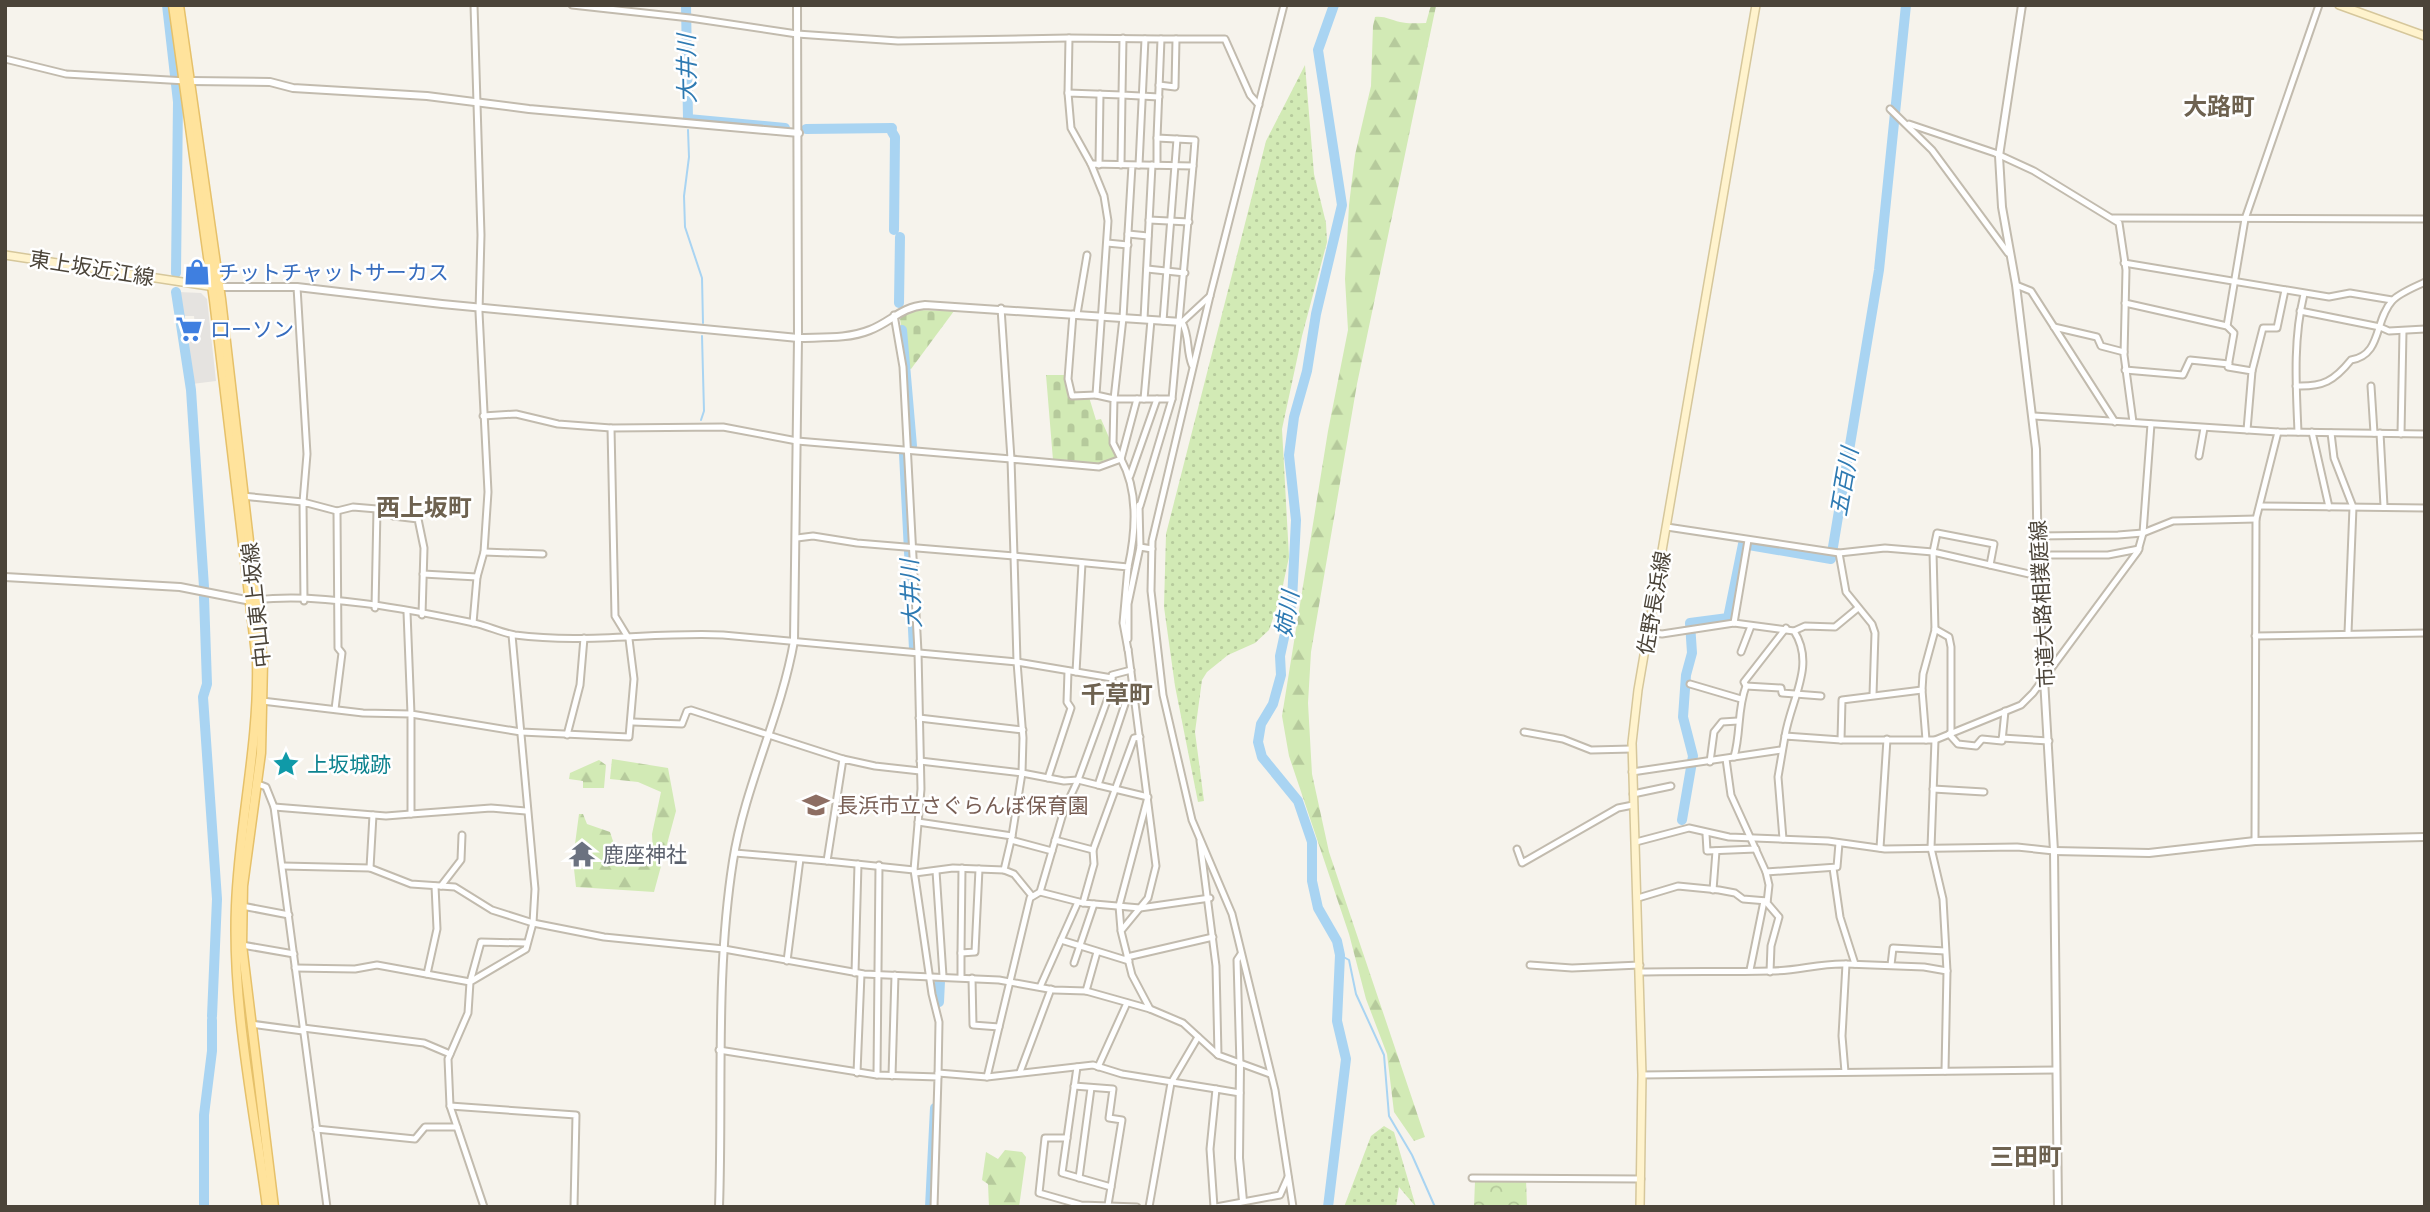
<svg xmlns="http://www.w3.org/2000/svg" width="2430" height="1212" font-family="Cabin,'Noto Sans JP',sans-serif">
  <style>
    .grass { fill: url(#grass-dots) }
    .forest { fill: url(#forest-firs) }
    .cemetery { fill: url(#cemetery-stones) }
    .park { fill: url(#park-crowns) }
    .parking { fill: #e5e3e0 }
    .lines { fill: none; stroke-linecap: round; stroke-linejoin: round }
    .stream { stroke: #a9d4f2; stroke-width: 2 }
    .river { stroke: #a9d4f2; stroke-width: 10 }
    .minor-casing { stroke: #c2bbae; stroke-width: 9 }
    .tertiary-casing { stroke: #c2bbae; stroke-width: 10 }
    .secondary-casing { stroke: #d6c79b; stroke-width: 10 }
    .primary-casing { stroke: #e6c16a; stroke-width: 11 }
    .minor { stroke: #fff; stroke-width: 5 }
    .tertiary { stroke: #fff; stroke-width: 6 }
    .secondary { stroke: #fff3cd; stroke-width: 7 }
    .primary { stroke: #ffe39c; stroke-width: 8 }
    .labels { text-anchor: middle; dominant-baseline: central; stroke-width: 5; stroke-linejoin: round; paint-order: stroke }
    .street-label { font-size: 21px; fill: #4b4439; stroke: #fff }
    .shop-label { font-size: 21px; fill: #366cbe; stroke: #fff; text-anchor: start }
    .culture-label { font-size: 21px; fill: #0d838f; stroke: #fff; text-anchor: start }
    .education-label { font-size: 21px; fill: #785e54; stroke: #fff; text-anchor: start }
    .worship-label { font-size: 21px; fill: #5b616d; stroke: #fff; text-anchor: start }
    .water-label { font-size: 23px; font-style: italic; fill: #2e7ab2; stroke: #fff }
    .quarter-label { font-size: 24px; font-weight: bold; fill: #6e6250; stroke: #fff }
  </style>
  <defs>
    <pattern id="grass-dots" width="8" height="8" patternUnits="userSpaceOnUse" patternTransform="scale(1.75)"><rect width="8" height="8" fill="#d2eab5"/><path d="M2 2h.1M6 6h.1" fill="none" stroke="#b6ca9c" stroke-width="1.8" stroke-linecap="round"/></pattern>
    <pattern id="forest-firs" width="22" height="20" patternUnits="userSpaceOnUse" patternTransform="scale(1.75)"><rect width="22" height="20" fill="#d2eab5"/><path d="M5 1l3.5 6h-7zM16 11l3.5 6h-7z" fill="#b6ca9c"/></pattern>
    <pattern id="cemetery-stones" width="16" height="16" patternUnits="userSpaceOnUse" patternTransform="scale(1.75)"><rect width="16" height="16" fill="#d2eab5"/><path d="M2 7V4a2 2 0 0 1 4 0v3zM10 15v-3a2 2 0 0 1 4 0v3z" fill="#b6ca9c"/></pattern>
    <pattern id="park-crowns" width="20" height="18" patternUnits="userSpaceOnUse" patternTransform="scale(1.75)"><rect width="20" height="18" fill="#d2eab5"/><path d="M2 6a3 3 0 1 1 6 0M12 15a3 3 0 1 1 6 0" fill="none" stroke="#b6ca9c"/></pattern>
  </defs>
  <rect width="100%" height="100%" fill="#f6f3ec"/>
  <g class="grass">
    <polygon points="1305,65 1314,174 1326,223 1327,242 1302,336 1282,429 1289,557 1281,594 1269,630 1255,643 1228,655 1207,672 1202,680 1195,732 1204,801 1198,802 1175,686 1164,607 1166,534 1266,141"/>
    <polygon points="1384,1126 1394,1132 1416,1207 1399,1187 1396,1207 1344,1207 1371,1136"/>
  </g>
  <g class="forest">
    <path d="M1431 5 1436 6 1357 384 1311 652 1308 703 1312 774 1329 852 1425 1137 1414 1141 1394 1112 1387 1054 1366 999 1349 934 1289 756 1282 716 1328 431 1348 330 1345 279 1349 205 1355 155 1371 86 1373 26 1375 17C1386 16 1390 20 1400 22 1408 24 1417 23 1426 23Z"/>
    <polygon points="612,759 668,768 676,811 654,892 576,887 574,869 591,867 593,848 575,844 579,814 583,814 587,824 610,832 613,841 608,855 613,861 637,866 653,854 652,834 661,792 638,782 610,779"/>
    <polygon points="599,760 606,765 604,788 583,788 583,781 569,779 570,773"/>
    <polygon points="1005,1150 1022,1152 1026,1157 1019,1207 989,1207 988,1184 982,1180 986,1152 998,1159"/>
  </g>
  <g class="cemetery">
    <polygon points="916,310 954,311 911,369 908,368 900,319 904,313"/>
    <path d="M1046 375H1065L1072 400 1089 397 1096 420 1101 419 1117 456C1100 469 1074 461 1053 460Z"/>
  </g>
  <polygon class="park" points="1526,1179 1527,1207 1474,1207 1475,1181"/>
  <polygon class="parking" points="179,292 201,293 207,299 216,381 192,384 185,339 196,338 194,316 181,316"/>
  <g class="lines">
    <g class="stream">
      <polyline points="688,130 689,157 684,196 685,227 702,278 703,323"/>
      <polyline points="701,420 704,411 702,336"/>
      <polyline points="1340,955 1349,960 1356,994 1384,1055 1389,1116 1412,1155 1435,1207"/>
    </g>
    <g class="river">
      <polyline points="167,5 178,102 176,273"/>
      <polyline points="686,5 688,119 785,128"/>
      <polyline points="806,129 892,128"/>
      <polyline points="892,132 895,137 894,230"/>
      <polyline points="176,292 191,390 204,587"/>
      <polyline points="899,303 900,237"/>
      <polyline points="902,330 912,446"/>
      <polyline points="904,454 914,649"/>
      <polyline points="204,597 207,684 203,697 217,899 212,1016"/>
      <polyline points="1682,820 1693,756 1683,717 1686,675 1692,653 1690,623 1728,618 1743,544 1831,559 1879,270 1906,5"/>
      <polyline points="939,1002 940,981"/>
      <polyline points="204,1207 204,1115 212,1051 212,1020"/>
      <polyline points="930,1207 935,1108"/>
      <polyline points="1328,1207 1346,1059 1337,1021 1340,955 1337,941 1318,908 1312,881 1312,842 1298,801 1262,757 1258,742 1261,724 1273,704 1281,675 1280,656 1292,601 1296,520 1289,455 1294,417 1307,371 1316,314 1342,205 1318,50 1334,5"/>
    </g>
    <g class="minor-casing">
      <g id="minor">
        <polyline points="572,5 690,18 797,34 898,41 1069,38"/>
        <polyline points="1284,5 1210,296 1152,541 1151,591 1163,695 1192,820 1232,914 1275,1090 1293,1207"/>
        <polyline points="1123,38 1122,95 1159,97"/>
        <polyline points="1161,39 1225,39 1250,95 1259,105"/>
        <polyline points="5,59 66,74 186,81"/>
        <polyline points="1159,85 1175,87 1176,39"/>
        <polyline points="1068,93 1069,38 1161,39 1157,138 1195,140 1193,166"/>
        <polyline points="1890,109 1932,150 2008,253"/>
        <polyline points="1909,124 1995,153 2034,171 2119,223 2126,270 2124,355 2133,422"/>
        <polyline points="1091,164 1071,128 1068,93 1122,95 1121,165"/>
        <polyline points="1099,165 1100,94"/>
        <polyline points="1139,165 1145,39"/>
        <polyline points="1157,165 1157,138"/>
        <polyline points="2113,218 2425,219"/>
        <polyline points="1149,220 1189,222"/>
        <polyline points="1128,234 1148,236"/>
        <polyline points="1107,243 1128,245"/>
        <polyline points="2124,263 2329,297 2350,293 2392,300"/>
        <polyline points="1147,269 1185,273"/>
        <polyline points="2016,285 2031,291 2115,422"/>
        <polyline points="2125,303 2227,326 2234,333 2228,367 2252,371 2247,430"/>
        <polyline points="2300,311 2380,327 2389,331 2425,329"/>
        <polyline points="1073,314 1068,379 1072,396 1096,395"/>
        <polyline points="1077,314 1087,255"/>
        <polyline points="894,315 903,367 918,652 921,789 914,870 932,994 939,1022 938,1077"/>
        <polyline points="1144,319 1152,165"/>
        <polyline points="1163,321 1177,139"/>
        <path d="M1182 322C1190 337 1186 350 1192 365"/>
        <polyline points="1182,322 1210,296"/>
        <polyline points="2227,326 2245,219 2319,5"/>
        <polyline points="2054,327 2097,337 2101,346 2124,352"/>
        <polyline points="2125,370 2183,375 2190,360 2229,364"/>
        <polyline points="2252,371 2263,328 2277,328 2285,290"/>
        <path d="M2296 386C2323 387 2334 381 2351 360 2382 355 2374 321 2392 301 2399 293 2415 287 2425 282"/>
        <polyline points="2371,386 2374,433"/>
        <polyline points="1144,399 1151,320"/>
        <polyline points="483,416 516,414 558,424 611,428"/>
        <polyline points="2034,416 2278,432 2425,434"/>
        <path d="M2298 432C2296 385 2293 340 2304 294"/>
        <polyline points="2312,432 2329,507"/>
        <polyline points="2331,433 2334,458 2353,507 2348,633"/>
        <polyline points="2380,433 2384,506"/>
        <polyline points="2401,434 2403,331"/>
        <polyline points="2199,456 2204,428"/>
        <polyline points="1121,459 1113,443 1114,399 1172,399 1193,166 1091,164 1104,196 1108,221 1096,395 1114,399 1123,318 1132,165"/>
        <polyline points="1121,459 1137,399"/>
        <polyline points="1130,476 1157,399"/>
        <polyline points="242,496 303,502 307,454 297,287"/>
        <polyline points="1139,505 1140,547"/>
        <polyline points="1140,506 1172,399"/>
        <polyline points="2260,506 2425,508"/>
        <polyline points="1667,527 1839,553 1885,548 1933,552 2038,576"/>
        <polyline points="2037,536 2118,535 2143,533 2173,521 2256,519"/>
        <path d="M797 538 813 536 857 543 1014 556 1011 459 1099 467 1121 459C1139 492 1136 531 1128 567"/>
        <polyline points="484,552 543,554"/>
        <polyline points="1839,553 1846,592 1872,624 1875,633 1873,695"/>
        <polyline points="2038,555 2108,555 2139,549"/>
        <polyline points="423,574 477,577"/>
        <path d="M257 600C318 592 412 610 474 623 488 626 502 633 515 635 585 644 653 632 723 635L1017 662 1014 556 1128 567 1123 623 1128 650"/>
        <polyline points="304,601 303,502 337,511 353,507 389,510 393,516 418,519 424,548 422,615"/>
        <polyline points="375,608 377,509"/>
        <polyline points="407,612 411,714 521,732 629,737 634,679 629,639 615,616 611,428 723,427 797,441 1011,459 1001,308"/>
        <polyline points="473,623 477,577 484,552 488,492 479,312 481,235 474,5"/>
        <polyline points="1734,623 1748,540"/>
        <polyline points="1935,629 1949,637 1951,647 1951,733"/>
        <polyline points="1794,631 1805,626 1835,627 1858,608"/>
        <path d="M1649 632 1662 634 1734 623 1794 631C1816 665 1791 699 1785 736"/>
        <polyline points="2255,636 2425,633"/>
        <polyline points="1128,639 1128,604 1140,547 1152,549"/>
        <polyline points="1128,649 1156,866 1148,898 1121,931 1132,975 1150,1009"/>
        <polyline points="1741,652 1751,626"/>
        <polyline points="1076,672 1082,563"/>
        <polyline points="1690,684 1741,699"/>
        <polyline points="1746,686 1781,688 1782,693 1821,696"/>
        <polyline points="262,701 363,713 411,714 411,814 491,808 526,811"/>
        <polyline points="335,709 342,653 338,648 337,511"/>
        <polyline points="919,718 1023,730"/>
        <polyline points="633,722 682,724 687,711 691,710 843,759"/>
        <polyline points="1524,732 1563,739 1591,750 1632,749"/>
        <polyline points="1949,734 1958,744 1976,746 1982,739 2002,741 2005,711"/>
        <polyline points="567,735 580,685 584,638"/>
        <polyline points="1140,737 1134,738 1093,850 1094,864 1083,903 1140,908 1210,898"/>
        <polyline points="2002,738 2049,741"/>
        <polyline points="1841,740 1842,700 1922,690"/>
        <polyline points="1926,740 1922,690 1923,674 1935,630 1933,552 1937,533 1994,544 1990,565"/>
        <polyline points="1935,740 1931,848 1943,899 1947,971 1945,1071"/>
        <path d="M1734 757C1741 733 1737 710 1746 686L1744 682 1786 628"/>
        <polyline points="1726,759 1731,795 1766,872 1769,885 1767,903 1779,917 1771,946 1770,972"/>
        <polyline points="920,761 1022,773 1012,836"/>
        <polyline points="1710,762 1714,732 1722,722 1738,721"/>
        <polyline points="1632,772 1781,750"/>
        <polyline points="1048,778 1071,708 1067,702 1068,671"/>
        <polyline points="1078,780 1064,781 1022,773 1023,738 1017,662 1112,678"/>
        <polyline points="1078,780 1064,810 1040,892 1083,903"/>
        <polyline points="258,784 266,787 274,807 327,1207"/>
        <polyline points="1098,785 1078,780 1112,687 1112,675 1131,670"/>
        <polyline points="1933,789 1984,792"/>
        <polyline points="1633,794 1671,786"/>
        <polyline points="274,807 386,816 411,814"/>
        <polyline points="918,822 1012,836 1004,870 1014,874 1032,896"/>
        <polyline points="1706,834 1707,851 1756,849"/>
        <polyline points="1783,839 1778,777 1785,736 1841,740 1935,740 2021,705 2033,693 2138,551 2143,533 2151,424"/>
        <polyline points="1011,840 1052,851"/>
        <polyline points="1055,840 1093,850"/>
        <polyline points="1200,841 1216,966 1218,1055 1270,1074"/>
        <polyline points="2255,841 2256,519 2278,432"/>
        <polyline points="1636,842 1689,828 1729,837 1828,841 1885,849 2017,847 2054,851"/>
        <polyline points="1880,848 1887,739"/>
        <polyline points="1517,849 1522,863 1618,808 1633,805"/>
        <polyline points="735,853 827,861"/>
        <polyline points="283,866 370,868 411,884 455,887 492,910 533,923 604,937 724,949 864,974 999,980 1054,990 1086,991 1150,1009 1183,1023 1218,1055"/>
        <polyline points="370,868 373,815"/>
        <polyline points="962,868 961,953 975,952 979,869"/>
        <polyline points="1833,868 1840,917 1855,964"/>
        <polyline points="914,870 827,861 843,759 875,766 920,771"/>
        <polyline points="936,871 943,976"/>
        <polyline points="1766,872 1837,867 1839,843"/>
        <polyline points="915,873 953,868 1004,870"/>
        <polyline points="441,886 461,860 462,835"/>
        <polyline points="1713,890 1716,851"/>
        <polyline points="1638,898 1678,886 1719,890 1735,893 1743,899 1767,901"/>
        <polyline points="242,906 289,915"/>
        <polyline points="1121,930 1119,906 1148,797 1098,785 1127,698 1134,694"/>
        <polyline points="1061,940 1129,961"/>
        <polyline points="242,945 294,954"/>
        <polyline points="961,953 961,977"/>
        <polyline points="1127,957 1213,937"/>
        <polyline points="787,961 800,859"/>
        <polyline points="1074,963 1094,904"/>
        <polyline points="1846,964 1924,967 1947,971"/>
        <polyline points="1530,965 1572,968 1640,965"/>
        <polyline points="1891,965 1893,948 1945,951"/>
        <polyline points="295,968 355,969 377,965 470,982 481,942 527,943"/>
        <polyline points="1750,970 1764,901"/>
        <path d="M1640 972C1684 971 1727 972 1771 971 1797 971 1820 963 1846 964L1842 1036 1845 1072"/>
        <polyline points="855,973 858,864"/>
        <polyline points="427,974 437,929 435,886"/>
        <polyline points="972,978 973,1025 999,1027"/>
        <polyline points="1040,987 1078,902"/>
        <polyline points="1086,991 1097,952"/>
        <polyline points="251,1024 303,1031"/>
        <polyline points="303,1028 424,1043 450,1054"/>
        <polyline points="719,1050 877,1075 938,1077 934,1207"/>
        <polyline points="1240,1065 1237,960 1241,954"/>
        <polyline points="1077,1067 1062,1173 1111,1187 1108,1205"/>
        <polyline points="1098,1067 1127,1003"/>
        <polyline points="1020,1072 1051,989"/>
        <polyline points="857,1073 861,974"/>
        <polyline points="938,1073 987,1077 1093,1065 1122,1074 1216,1089"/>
        <polyline points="877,1075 879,865"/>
        <polyline points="1642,1075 2056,1070"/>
        <polyline points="892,1076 895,975"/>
        <polyline points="987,1077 1030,898 1040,892"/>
        <polyline points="1074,1086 1113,1089 1109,1118 1122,1120 1111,1187"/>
        <polyline points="450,1106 576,1115 574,1207"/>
        <polyline points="316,1129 415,1139 425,1127 457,1127"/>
        <polyline points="1067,1138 1045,1138 1039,1193 1081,1205 1137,1207"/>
        <polyline points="1079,1178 1091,1088"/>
        <polyline points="1472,1178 1641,1179"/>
        <polyline points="484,1207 450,1106 448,1059 468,1013 470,982 526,949 533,923 535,889 512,635"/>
        <polyline points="1149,1207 1171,1083 1198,1037"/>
        <polyline points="1214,1207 1210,1149 1216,1089 1240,1093"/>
        <polyline points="1216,1207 1280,1195 1288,1177"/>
      </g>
    </g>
    <g class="tertiary-casing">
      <g id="tertiary">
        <polyline points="2022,5 1999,156 2002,207 2016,285 2036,449 2038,576 2054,851 2058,1207"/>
        <polyline points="190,81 270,82 293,88 427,96 529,109 799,133"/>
        <path d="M220 287H297L442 304 798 338C822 337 848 339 870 330 891 322 901 307 925 305L1182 322"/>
        <polyline points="5,577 180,587 251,601"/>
        <polyline points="2054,851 2149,853 2255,841 2425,837"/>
        <polyline points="1240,1065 1239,1158 1243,1201"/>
        <path d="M719 1207C723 1092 715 975 733 861 745 785 781 716 794 641L798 338 797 5"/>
      </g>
    </g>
    <g class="secondary-casing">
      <g id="secondary">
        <polyline points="2339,5 2425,36"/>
        <polyline points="5,255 215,287"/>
        <polyline points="1640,1207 1642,1075 1632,743 1638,690 1756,5"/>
      </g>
    </g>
    <g class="primary-casing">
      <g id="primary">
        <path d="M173 5 214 300 257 662C259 745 239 824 236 906 232 1006 254 1108 267 1207"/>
        <polyline points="179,5 221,299 263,662 261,753 243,886 242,945 274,1207"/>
      </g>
    </g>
    <use href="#minor" class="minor"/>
    <use href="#tertiary" class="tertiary"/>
    <use href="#secondary" class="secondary"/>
    <use href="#primary" class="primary"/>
  </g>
  <defs>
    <g id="shop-bare" transform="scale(2.1)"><path d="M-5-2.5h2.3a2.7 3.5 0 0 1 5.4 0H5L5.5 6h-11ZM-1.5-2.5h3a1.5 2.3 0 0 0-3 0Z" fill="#3f7fe0" stroke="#fff" stroke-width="2.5" paint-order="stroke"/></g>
    <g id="supermarket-bare" transform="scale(2.1)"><path d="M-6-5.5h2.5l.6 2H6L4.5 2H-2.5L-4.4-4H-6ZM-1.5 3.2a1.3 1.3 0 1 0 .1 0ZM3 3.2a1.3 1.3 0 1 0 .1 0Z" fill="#3f7fe0" stroke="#fff" stroke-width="2.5" paint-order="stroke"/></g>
    <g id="sight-bare" transform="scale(2.1)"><path d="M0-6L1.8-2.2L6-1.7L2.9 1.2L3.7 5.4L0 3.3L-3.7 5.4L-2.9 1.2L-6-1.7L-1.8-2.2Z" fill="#0f9aa8" stroke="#fff" stroke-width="2.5" paint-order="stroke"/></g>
    <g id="school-bare" transform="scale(2.1)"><path d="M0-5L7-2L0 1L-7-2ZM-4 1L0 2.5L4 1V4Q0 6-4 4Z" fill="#8d6e63" stroke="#fff" stroke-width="2.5" paint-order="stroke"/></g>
    <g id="temple-bare" transform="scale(2.1)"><path d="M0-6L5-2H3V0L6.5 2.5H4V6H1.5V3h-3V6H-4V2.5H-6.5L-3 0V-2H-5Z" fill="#6b7280" stroke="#fff" stroke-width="2.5" paint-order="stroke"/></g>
  </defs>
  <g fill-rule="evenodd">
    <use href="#shop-bare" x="197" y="272"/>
    <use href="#supermarket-bare" x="189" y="329"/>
    <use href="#sight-bare" x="286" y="764"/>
    <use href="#school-bare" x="816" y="805"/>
    <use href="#temple-bare" x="582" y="854"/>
  </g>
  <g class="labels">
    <g class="street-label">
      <text transform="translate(92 268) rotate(9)">東上坂近江線</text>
      <text transform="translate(1654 603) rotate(-80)">佐野長浜線</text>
      <text transform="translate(2042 604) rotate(-93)">市道大路相撲庭線</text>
      <text transform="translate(256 605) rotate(-96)">中山東上坂線</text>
    </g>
    <g class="shop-label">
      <text x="218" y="272">チットチャットサーカス</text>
      <text x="210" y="329">ローソン</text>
    </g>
    <g class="culture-label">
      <text x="307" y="764">上坂城跡</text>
    </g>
    <g class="education-label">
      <text x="837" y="805">長浜市立さぐらんぼ保育園</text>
    </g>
    <g class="worship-label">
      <text x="603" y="854">鹿座神社</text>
    </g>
    <g class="water-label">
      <text transform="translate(687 69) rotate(-91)">大井川</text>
      <text transform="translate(1844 482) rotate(-80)">五百川</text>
      <text transform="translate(911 594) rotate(-93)">大井川</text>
      <text transform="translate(1287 614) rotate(-81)">姉川</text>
    </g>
    <g class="quarter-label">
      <text x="2219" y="106">大路町</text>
      <text x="424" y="507">西上坂町</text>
      <text x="1117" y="694">千草町</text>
      <text x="2026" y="1156">三田町</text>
    </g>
  </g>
  <rect width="2430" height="1212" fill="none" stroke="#4b4439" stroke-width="14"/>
</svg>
